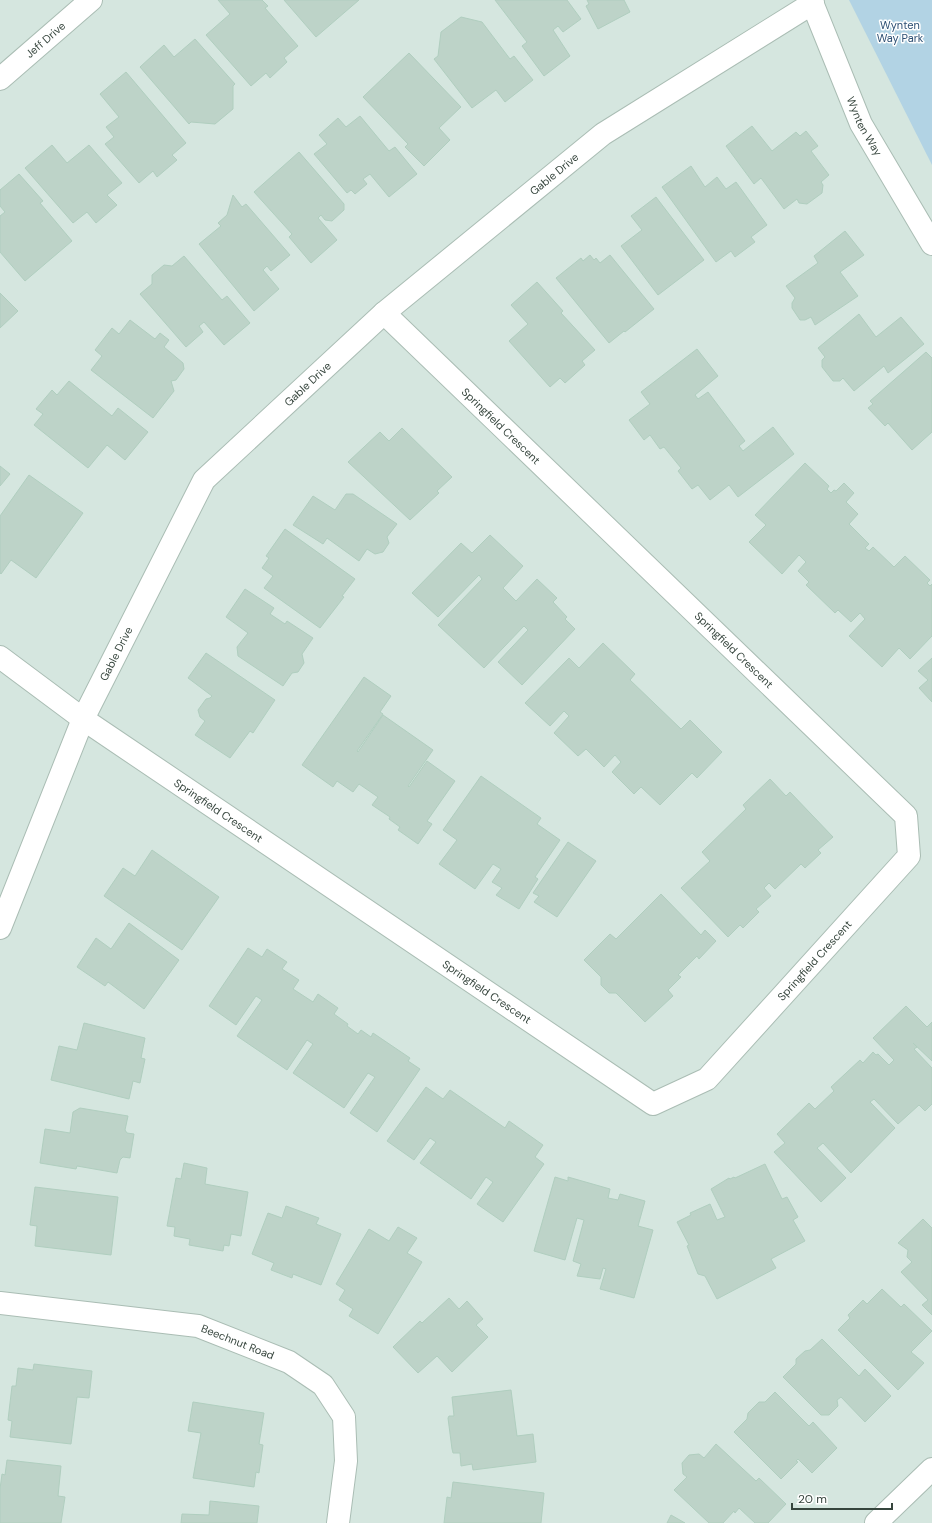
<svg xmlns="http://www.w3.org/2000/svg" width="932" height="1523" font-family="'DM Sans',sans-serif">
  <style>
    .residential { fill: #d5e6df }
    .green { fill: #b2d3e4 }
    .building { fill: #bdd3c8; stroke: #b0cebf }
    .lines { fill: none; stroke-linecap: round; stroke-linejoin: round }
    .minor-casing { stroke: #aabdb4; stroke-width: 24 }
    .minor { stroke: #fff; stroke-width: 22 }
    .labels { text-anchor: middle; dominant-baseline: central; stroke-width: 3; stroke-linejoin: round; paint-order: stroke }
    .park-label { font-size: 11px; fill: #2d4f73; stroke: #fff }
    .street-label { font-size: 11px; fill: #36453d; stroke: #fff }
  </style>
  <rect width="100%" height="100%" fill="#e7f2ed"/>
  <rect class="residential" x="0" y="0" width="932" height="1523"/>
  <polygon class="green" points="849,0 932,0 932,165"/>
  <g class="building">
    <polygon points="218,0 262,0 268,6 265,8 298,46 284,58 287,62 270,78 266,73 251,86 206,35 230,14"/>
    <polygon points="284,0 359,0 316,37"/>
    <polygon points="495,0 567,0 581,19 563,32 558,26 553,30 570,56 544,76 522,46 527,42"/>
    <polygon points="587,0 624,0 630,12 598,29 586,6 589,4"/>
    <polygon points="461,17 482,22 510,59 514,56 533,80 505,102 496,90 472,108 434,59 438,56 441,32"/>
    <polygon points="195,39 235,84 233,86 233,109 215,124 191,122 189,124 140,67 164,45 174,57"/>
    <polygon points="409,53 461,107 439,128 450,140 424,166 405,147 408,144 363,97"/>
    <polygon points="126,72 186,143 172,155 177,160 157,177 153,171 139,183 105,144 114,137 106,127 119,117 100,94"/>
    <polygon points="360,116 389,151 395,147 417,174 389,197 370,174 363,179 367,184 355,194 351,190 347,193 314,154 327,144 319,135 338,118 346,127"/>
    <polygon points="752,126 772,151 796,132 800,136 806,131 818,146 811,151 829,175 821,182 823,185 822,193 807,204 799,203 797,199 784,209 761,178 754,184 726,146"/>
    <polygon points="52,145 67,163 89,145 122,183 107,195 117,205 96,223 87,212 73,223 25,168"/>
    <polygon points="299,152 344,204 344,210 332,221 325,220 321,215 318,218 337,240 311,263 289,237 292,234 254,192"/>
    <polygon points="691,166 705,187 717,177 726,189 736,182 767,225 751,237 755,242 735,257 731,251 716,262 662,187"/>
    <polygon points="19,174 43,201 40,203 72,241 25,281 0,252 0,216 5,212 0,206 0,190"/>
    <polygon points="233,195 242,207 246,204 290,255 271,271 267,266 263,270 279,289 254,311 199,244 221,226 218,223 227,215"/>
    <polygon points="656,197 704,260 658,295 621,246 642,230 631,216"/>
    <polygon points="845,231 864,255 840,272 858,296 815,325 811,317 805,320 800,320 792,308 792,303 795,298 786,286 818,263 814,256"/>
    <polygon points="590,255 594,260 596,258 600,263 610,255 654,309 625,332 624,331 609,343 556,278 581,258 583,261"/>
    <polygon points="184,256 222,300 227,296 250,323 224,345 204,322 199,326 203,332 186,347 140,294 152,284 152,275 164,265 172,266"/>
    <polygon points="537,282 563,311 561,313 595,350 582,361 585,365 565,383 560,378 550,387 509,341 528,324 511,305"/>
    <polygon points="0,293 18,311 0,328"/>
    <polygon points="859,314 876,337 901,317 924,344 888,373 884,366 854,391 843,378 840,381 833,381 822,367 822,360 825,357 818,348"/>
    <polygon points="130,320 155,339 160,333 169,340 164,347 183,363 184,369 176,380 171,381 174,391 153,418 91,370 102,356 95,350 112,328 119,334"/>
    <polygon points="697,349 718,376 695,395 698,399 708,392 745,441 739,446 743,451 773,427 794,454 738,497 729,485 710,500 698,485 692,489 678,471 681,468 664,447 660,449 650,435 644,440 629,420 650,404 641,392"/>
    <polygon points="926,352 932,358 932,432 912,450 888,423 885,426 868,408 873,404 870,401"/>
    <polygon points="69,381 112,416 118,408 148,432 125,460 107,445 88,468 34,425 43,414 36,409 52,390 57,395"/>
    <polygon points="402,428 452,477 437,491 439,493 410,520 348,462 380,432 389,441"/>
    <polygon points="805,463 829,486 827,489 831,493 834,490 836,491 844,483 854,493 846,502 858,514 849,524 869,544 865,548 869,551 873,547 894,567 905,556 930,580 927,583 930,586 932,584 932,636 910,659 899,648 882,667 849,636 865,619 860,613 851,622 838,610 835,613 806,585 809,582 798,571 806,562 799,555 782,574 749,542 766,525 755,515"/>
    <polygon points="0,466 10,474 0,486"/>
    <polygon points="29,475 83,513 36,578 11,560 1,574 0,573 0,516"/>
    <polygon points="346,494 353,494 397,524 387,537 389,543 383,552 375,554 367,549 359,561 327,538 323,544 293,525 313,496 335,510"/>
    <polygon points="285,529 355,579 342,596 344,597 320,628 264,588 273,576 262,568 269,558 266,556"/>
    <polygon points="490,535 523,566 503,588 516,601 537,579 557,598 553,602 567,617 565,619 575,629 522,685 498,662 528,630 524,626 484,668 438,625 482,579 479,575 438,617 412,593 461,543 472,553"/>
    <polygon points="245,589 274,608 270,614 285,624 287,621 313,638 302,654 304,663 298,672 292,673 283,686 238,656 237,647 248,633 226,617"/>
    <polygon points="603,643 635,674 630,680 681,729 690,720 722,752 697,778 692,773 660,805 641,787 634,794 612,772 621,762 615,755 604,767 586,749 578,756 554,733 569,716 564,711 550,726 525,703 569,658 579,668"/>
    <polygon points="206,653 275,700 253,733 250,731 230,758 195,735 205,721 200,717 198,710 206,699 210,698 212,696 188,678"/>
    <polygon points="932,658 932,702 919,688 928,680 918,671"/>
    <polygon points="364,677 391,696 380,712 383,714 357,751 358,752 383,715 433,750 408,786 409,787 427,761 455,781 427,821 432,824 418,844 398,830 400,827 389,819 390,817 372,805 378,797 359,784 353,792 337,781 333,787 302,765"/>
    <polygon points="481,776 541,818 537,824 560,840 535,877 538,879 519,909 496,895 502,888 492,882 501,869 493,864 475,889 439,864 457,840 443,830"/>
    <polygon points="770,779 786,796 790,792 833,837 818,850 821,853 805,868 801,864 775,889 769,883 764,888 771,896 756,909 759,912 743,928 740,925 728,937 681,888 710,861 702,852 746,809 743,805"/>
    <polygon points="568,842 596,861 557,917 534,902 539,896 533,893"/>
    <polygon points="152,850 219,897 182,950 104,896 123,868 135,876"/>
    <polygon points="661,894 701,935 705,930 716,941 699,959 697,956 678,975 681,977 668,990 673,996 645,1022 616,993 609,993 601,985 601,977 584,960 610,934 616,939"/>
    <polygon points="129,923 179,960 144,1009 108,982 105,986 77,967 96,938 111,949"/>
    <polygon points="248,948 262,957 267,949 287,962 282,969 299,980 293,989 313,1002 318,994 338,1008 334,1014 348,1024 347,1026 358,1034 361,1030 371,1037 373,1033 410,1058 408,1061 420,1069 377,1132 350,1113 375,1077 368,1073 344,1108 293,1073 313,1044 307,1040 287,1070 237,1036 262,1000 256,996 236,1025 209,1006"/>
    <polygon points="906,1006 927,1027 932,1022 932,1061 913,1043 917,1047 914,1049 932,1068 932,1104 925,1111 919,1105 898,1124 874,1099 870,1102 895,1128 851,1173 823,1143 817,1148 846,1178 821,1202 774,1152 785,1143 777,1134 809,1103 815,1109 834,1091 831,1087 860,1060 863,1063 873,1052 876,1055 878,1054 889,1065 894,1060 873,1038"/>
    <polygon points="84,1023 145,1038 141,1058 145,1059 140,1083 133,1081 129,1099 51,1080 59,1046 77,1050"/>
    <polygon points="426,1087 443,1099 450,1090 505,1128 509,1121 543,1145 535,1157 544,1164 503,1222 477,1204 493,1182 486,1177 471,1199 420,1163 436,1142 430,1138 414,1160 387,1141"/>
    <polygon points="80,1108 128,1116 125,1130 127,1133 134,1134 130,1158 123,1157 120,1160 117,1173 77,1166 76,1169 40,1163 45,1129 70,1133 73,1112"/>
    <polygon points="184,1163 207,1168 205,1184 248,1192 241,1236 231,1234 229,1246 224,1245 223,1251 189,1245 190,1239 174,1236 175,1227 167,1226 176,1178 181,1179"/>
    <polygon points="765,1164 782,1199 787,1197 798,1217 793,1220 805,1241 771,1259 776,1268 717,1299 705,1276 698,1274 687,1246 689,1245 677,1222 691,1215 690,1213 710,1204 717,1220 725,1217 711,1189 729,1178 730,1179 734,1177 735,1178"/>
    <polygon points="555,1177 568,1181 568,1177 610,1189 608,1198 618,1200 620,1194 645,1201 638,1226 653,1230 634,1298 600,1289 606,1269 603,1268 600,1279 577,1276 581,1264 573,1261 584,1220 577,1218 565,1260 534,1251"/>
    <polygon points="35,1187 118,1197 111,1255 35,1246 37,1226 30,1225"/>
    <polygon points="286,1206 319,1218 316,1224 341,1234 321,1285 293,1274 292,1278 271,1270 274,1263 252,1254 268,1213 282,1218"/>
    <polygon points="923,1219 932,1228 932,1315 922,1305 928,1300 901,1272 912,1262 907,1257 908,1250 898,1243"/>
    <polygon points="398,1227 417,1238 407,1253 422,1262 378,1334 349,1316 353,1309 339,1300 345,1290 336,1284 369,1229 389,1241"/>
    <polygon points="882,1289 901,1307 904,1304 932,1331 911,1352 924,1363 898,1390 838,1330 850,1318 848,1315 863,1300 867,1304"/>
    <polygon points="449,1298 459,1309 467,1301 483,1319 476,1325 488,1337 452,1372 437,1356 418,1373 393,1347 420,1321 422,1323"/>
    <polygon points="822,1339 859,1376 865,1369 891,1396 865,1422 841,1397 837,1400 838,1406 829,1415 821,1415 783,1377 796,1364 796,1359 805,1351 810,1350"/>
    <polygon points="34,1364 92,1371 89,1398 77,1397 71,1444 10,1437 12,1421 8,1420 12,1386 16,1386 18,1368 33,1370"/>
    <polygon points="511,1390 517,1436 533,1434 536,1462 473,1470 472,1464 461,1466 460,1453 453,1453 452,1449 448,1418 449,1416 454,1416 452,1397"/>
    <polygon points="775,1392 809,1426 813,1422 837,1448 812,1473 798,1459 796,1461 798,1462 781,1479 734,1432 747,1419 748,1413 759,1402 765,1402"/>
    <polygon points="193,1402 264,1413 259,1444 263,1445 259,1473 256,1472 254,1487 193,1478 201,1433 188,1431"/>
    <polygon points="716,1444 756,1481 759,1478 786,1504 768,1523 755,1523 739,1508 735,1513 734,1511 723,1523 709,1523 674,1490 687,1477 683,1474 682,1463 689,1455 699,1454 704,1458"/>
    <polygon points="7,1460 61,1466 58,1496 65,1497 61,1523 0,1523 0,1489 2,1474 5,1475"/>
    <polygon points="453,1482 544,1493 541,1523 444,1523 447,1497 451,1498"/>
    <polygon points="210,1501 259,1506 257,1523 181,1523 182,1514 209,1515"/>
    <polygon points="671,1515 685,1523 667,1523"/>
  </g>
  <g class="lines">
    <g class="minor-casing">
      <g id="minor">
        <path id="s1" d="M811 0 861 124 932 244"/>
        <path id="s2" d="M0 79 91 0"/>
        <path id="s3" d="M0 657 83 719 653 1104 707 1079 909 856 906 816 384 313"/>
        <path id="s4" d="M0 928 83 719 204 480 384 313 603 134 813 3"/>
        <path id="s5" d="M0 1303 198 1326 289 1362 323 1385 344 1417 346 1461 338 1523"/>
        <polyline points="876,1523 932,1469"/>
      </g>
    </g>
    <use href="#minor" class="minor"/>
  </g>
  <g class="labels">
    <g class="park-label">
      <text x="900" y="25">Wynten<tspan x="900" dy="13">Way Park</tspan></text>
    </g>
    <g class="street-label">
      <text stroke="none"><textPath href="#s2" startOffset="60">Jeff Drive</textPath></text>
      <text stroke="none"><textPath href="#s1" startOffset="137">Wynten Way</textPath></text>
      <text stroke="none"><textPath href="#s4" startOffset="958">Gable Drive</textPath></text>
      <text stroke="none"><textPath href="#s4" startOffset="634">Gable Drive</textPath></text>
      <text transform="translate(501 426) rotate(44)">Springfield Crescent</text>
      <text transform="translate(734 650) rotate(44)">Springfield Crescent</text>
      <text stroke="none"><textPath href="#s4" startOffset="298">Gable Drive</textPath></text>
      <text stroke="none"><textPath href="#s3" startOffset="267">Springfield Crescent</textPath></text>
      <text stroke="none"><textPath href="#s3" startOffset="1011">Springfield Crescent</textPath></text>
      <text stroke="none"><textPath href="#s3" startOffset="591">Springfield Crescent</textPath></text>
      <text stroke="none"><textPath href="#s5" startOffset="242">Beechnut Road</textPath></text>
    </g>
  </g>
  <path d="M792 1503v6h100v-6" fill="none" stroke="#36453d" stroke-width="2"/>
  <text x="798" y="1503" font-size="12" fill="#36453d" stroke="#ffffff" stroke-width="3" paint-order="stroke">20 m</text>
</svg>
